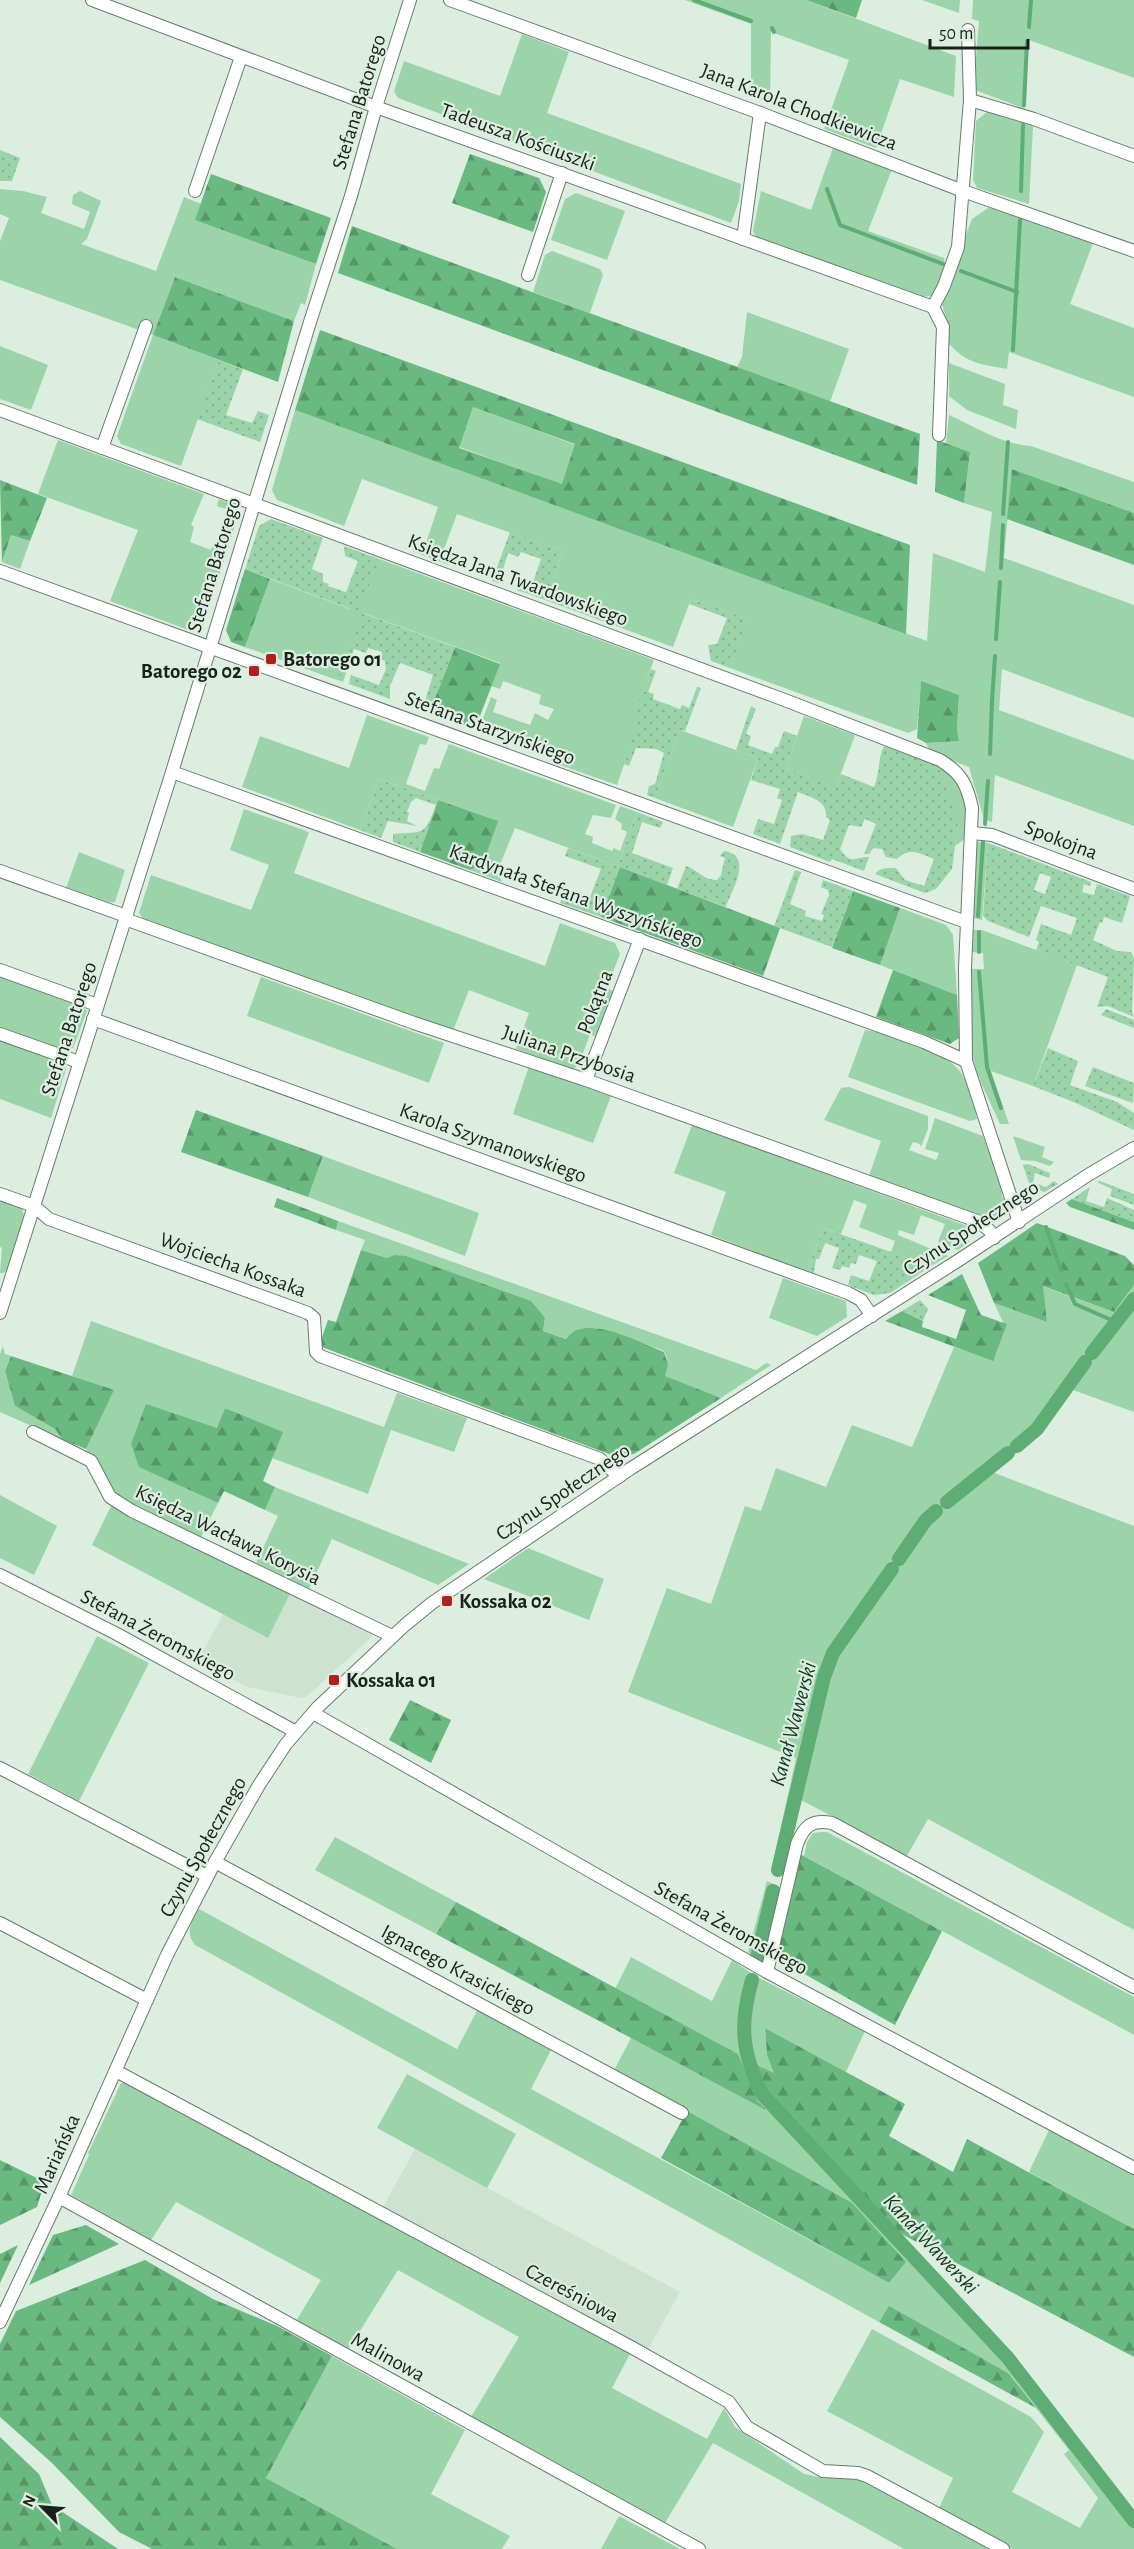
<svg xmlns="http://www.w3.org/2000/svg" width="1134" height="2549" font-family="'Alegreya Sans',sans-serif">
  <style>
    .built { fill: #cbe3d0 }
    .grass { fill: #9bd4a9 }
    .forest { fill: url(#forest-firs); fill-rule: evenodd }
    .park { fill: url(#park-dots); fill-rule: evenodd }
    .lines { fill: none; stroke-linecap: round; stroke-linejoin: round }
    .stream { stroke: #5dad75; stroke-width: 4 }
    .canal { stroke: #5dad75; stroke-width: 14 }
    .street-casing { stroke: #6a7a6e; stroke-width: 14 }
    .street { stroke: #fff; stroke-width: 12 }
    .poi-dot { fill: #b01f1d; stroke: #dceee0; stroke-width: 2 }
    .labels { text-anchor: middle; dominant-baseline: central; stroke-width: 4.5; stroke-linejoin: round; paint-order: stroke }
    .street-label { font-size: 21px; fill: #1a211c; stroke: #dceee0 }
    .poi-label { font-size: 21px; font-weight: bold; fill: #1a211c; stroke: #dceee0; text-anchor: start }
    .water-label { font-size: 22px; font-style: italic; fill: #143720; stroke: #dceee0 }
  </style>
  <defs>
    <pattern id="forest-firs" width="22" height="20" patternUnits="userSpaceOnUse" patternTransform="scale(1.5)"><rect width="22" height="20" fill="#69b980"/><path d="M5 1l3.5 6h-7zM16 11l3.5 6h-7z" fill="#569668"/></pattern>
    <pattern id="park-dots" width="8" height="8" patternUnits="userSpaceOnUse" patternTransform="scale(1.5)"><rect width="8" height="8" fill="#9bd4a9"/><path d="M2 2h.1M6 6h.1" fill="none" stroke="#85b691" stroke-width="1.8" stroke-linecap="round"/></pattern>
  </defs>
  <rect width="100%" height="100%" fill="#dceee0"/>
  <g class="built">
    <polygon points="290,1594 374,1635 306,1697 301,1698 248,1687 197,1663 223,1614 268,1637"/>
    <polygon points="415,2149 680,2292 647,2351 383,2207"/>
  </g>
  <g class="grass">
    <polygon points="685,0 806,0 956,56 954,97 900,79 876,148 824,129 849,60 771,32 770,104 751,95 751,24"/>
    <polygon points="922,0 960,0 959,13"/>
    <polygon points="973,0 1134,0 1134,78 1029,40 1025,109 975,90 974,81 979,21 972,19"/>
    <polygon points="522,34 569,52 547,113 741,184 739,201 731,223 398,98 394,91 404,61 500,96"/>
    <polygon points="987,112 1033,126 1029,204 977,188 973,180 976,121"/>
    <polygon points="833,148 892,169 868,231 944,258 946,272 931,296 921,297 756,237 753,231 761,191 811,210"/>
    <polygon points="0,189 23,191 47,197 41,213 84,229 90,212 72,204 73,195 80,191 101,201 87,239 81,244 156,271 184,197 201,204 196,220 316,264 305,305 301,303 294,321 175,277 153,335 219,360 181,466 121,444 117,436 153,335 0,280 0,241 9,218 0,214"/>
    <polygon points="576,193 625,211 607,260 551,240 565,199"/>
    <path d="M991 206 1093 243 1070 304 1134 328V397L1009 352 1007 369C980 364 968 364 949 344V329L941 300 972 219Z"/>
    <polygon points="552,251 600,269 603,275 590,313 533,292 545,255"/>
    <polygon points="747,312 849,349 830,402 737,367 742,357"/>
    <polygon points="0,346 48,365 31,410 0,399"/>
    <polygon points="949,363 1005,384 1003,405 1018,410 1016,429 967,410 949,396"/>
    <polygon points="473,407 576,445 562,485 459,447"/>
    <path d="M295 410 927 641 933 553 985 572 992 512 964 503 970 452 946 443 949 415C976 427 1001 444 1031 446L1134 482V513L1012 469 1004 558 1134 605V718L1002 669 999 710 1134 760V826L995 775 992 822 984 819 969 767 931 753 926 743 959 741 957 730 959 695 921 682 917 729 908 733 730 668 747 619 691 599 673 647 545 600 563 551 457 514 443 552 449 565 412 551 425 546 438 507 362 479 344 526 277 500 272 490Z"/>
    <polygon points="58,440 204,494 191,525 194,527 190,542 211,550 214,543 221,546 229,518 224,515 226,509 217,506 219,499 235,505 239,513 203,626 191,631 110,601 138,530 38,494"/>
    <polygon points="11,535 30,541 20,569 2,562"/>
    <polygon points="371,556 654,660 635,712 641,715 617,785 557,764 552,752 538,741 523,746 526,738 516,735 512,742 515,734 506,731 502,739 500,738 503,730 494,727 489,734 492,726 482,721 491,697 497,700 493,712 530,725 535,713 548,720 554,709 539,704 541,695 503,681 500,689 491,686 500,663 363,613 337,680 245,647 270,579 350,609"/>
    <polygon points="367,715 429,737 426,745 420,744 406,784 425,791 434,768 439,769 449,744 616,805 611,818 593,815 585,834 593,837 592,843 612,851 614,848 620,851 627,832 621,829 622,824 615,819 620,806 637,812 617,866 515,828 497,872 502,882 470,870 483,864 497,821 379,779 360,830 242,787 260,736 349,768"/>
    <polygon points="804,716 855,735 836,787 786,768"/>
    <polygon points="680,730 758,758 733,827 655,798"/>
    <path d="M936 763C964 783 969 805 966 838L955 846 958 824 934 764Z"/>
    <polygon points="244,809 309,832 294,873 545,966 560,923 615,943 620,954 607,988 613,991 596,1037 590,1034 579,1064 573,1069 516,1049 529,1013 469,990 453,1031 145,921 139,913 151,875 251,910 269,865 230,850"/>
    <polygon points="977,842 988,843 982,920 970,917 969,907"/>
    <polygon points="79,852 125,870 115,902 106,903 65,891"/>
    <polygon points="900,908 946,925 953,935 957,995 880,965"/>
    <path d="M974 930H982L1077 965 1033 1086 991 1071 1009 1124H1000C991 1103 979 1082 973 1059 967 1030 970 999 970 969H984L983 953 971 952V931Z"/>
    <polygon points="0,974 79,1003 87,1011 73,1048 62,1050 0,1027"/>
    <polygon points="261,977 444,1043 429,1083 247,1016"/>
    <path d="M865 1030C891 1034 947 1051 962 1074 969 1087 974 1104 977 1119L970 1121 848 1077Z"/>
    <polygon points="0,1039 61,1061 66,1069 51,1118 0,1099"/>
    <polygon points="529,1066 611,1096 593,1143 513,1114"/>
    <polygon points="849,1087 928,1116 928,1129 921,1147 920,1144 913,1142 909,1150 936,1160 939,1153 925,1149 935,1118 983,1136 1001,1184 1002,1197 1006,1200 1002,1214 991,1220 869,1176 881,1141 824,1120 841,1088"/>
    <polygon points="692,1125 967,1226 969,1242 958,1250 938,1242 945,1224 921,1215 914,1235 899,1230 898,1235 948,1256 931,1266 891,1252 895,1241 859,1227 867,1205 854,1200 841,1234 823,1228 807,1271 711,1235 726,1192 674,1173"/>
    <polygon points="1013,1136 1045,1147 1042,1157 1054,1162 1050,1166 1035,1161 1021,1160"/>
    <polygon points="323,1156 479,1213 465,1256 308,1197"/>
    <polygon points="0,1201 22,1208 24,1216 8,1270 3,1273 0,1273 2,1248 0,1247"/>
    <polygon points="338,1221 756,1370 766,1363 771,1365 721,1398 664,1376 667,1358 664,1351 628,1337 596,1328 567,1339 543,1331 545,1318 394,1255 387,1258 361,1250 365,1240 336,1230"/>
    <polygon points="783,1278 846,1301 847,1317 817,1336 769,1318"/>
    <polygon points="1134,1285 1134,1412 1070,1389 1038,1436 992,1472 1134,1526 1134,1930 928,1819 907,1856 801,1800 784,1875 771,1871 796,1758 628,1692 667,1588 711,1604 745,1506 761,1511 776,1468 826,1487 852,1425 912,1447 954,1347 993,1360 1006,1324 1004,1324 994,1303 1047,1322 1042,1286 1114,1312"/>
    <polygon points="91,1321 384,1427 397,1393 467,1418 454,1452 391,1430 368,1494 272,1458 282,1432 225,1408 218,1428 139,1466 218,1503 201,1537 123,1499 117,1495 86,1449 113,1391 72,1376"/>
    <polygon points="3,1346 5,1354 11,1356 5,1371 15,1406 55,1429 63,1440 0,1412 0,1354"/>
    <polygon points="275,1487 469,1564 438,1585 332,1539 309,1589 256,1563 278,1516 265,1510"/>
    <polygon points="0,1495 57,1526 34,1575 0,1558"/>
    <polygon points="111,1506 290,1594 268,1638 92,1545"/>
    <polygon points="528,1548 604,1579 589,1620 484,1579"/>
    <polygon points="97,1636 149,1663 79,1801 28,1774"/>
    <polygon points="822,1832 827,1832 1134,1997 1134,2035 804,1856 807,1842 813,1833"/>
    <polygon points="335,1837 456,1902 436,1934 315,1870"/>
    <polygon points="767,1881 780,1887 780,1890 764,1956 753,1956 748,1952"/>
    <path d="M199 1909 457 2049 479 2007 552 2048 531 2089 889 2283 906 2262 613 2072 631 2038 764 2108 757 2100 738 2054 615 1989 631 1957 712 2001 732 1960 757 1977 865 2031 846 2072 765 2028 767 2055 775 2074 753 2064 766 2094 1013 2358 1134 2514V2549H1012L938 2510 953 2478 827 2411 872 2329 1031 2417 1044 2432 1012 2492 1080 2528 1098 2498 1064 2454 1069 2450 1008 2373 889 2307 879 2322 195 1945C184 1931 192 1922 199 1909Z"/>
    <polygon points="407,2074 516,2134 487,2188 377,2128"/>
    <polygon points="121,2083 128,2083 631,2352 612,2388 707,2439 724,2408 735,2427 804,2474 818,2477 855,2478 991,2549 904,2549 713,2443 665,2523 471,2417 519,2337 398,2270 348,2350 296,2321 321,2280 176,2202 151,2240 71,2195 89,2155 88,2153"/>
    <polygon points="1049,2130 1134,2175 1134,2229 1029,2172"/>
    <polygon points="332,2356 465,2430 431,2494 510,2536 502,2549 397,2549 266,2478"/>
    <polygon points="619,2516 680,2549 601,2549"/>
  </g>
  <g class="forest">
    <polygon points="806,0 862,0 856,18"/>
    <polygon points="470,154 539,178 546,192 533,232 452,203"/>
    <polygon points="211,174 331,218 316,264 195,220"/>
    <polygon points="352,226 920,434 917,485 338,273"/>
    <polygon points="175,277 294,321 278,382 153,335"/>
    <path d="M320 330 910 545 906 634 295 410ZM473 407 575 444 562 484 459 448Z"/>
    <polygon points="937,440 970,452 964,503 935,492"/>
    <polygon points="1012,469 1134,513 1134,565 1007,519"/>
    <polygon points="0,480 47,498 30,541 11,535 2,562"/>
    <polygon points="245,569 270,579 245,647 231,642 226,630"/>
    <polygon points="455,647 500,664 475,729 429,713"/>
    <polygon points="921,681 959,695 957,730 959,741 926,743 917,738"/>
    <polygon points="438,800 498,821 483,864 470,870 420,852"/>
    <polygon points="620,867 780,928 763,976 601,917"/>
    <polygon points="853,891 900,908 880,965 832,948"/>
    <polygon points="893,970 957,995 959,1038 950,1044 876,1017"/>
    <polygon points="196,1110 323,1156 308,1197 181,1152"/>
    <polygon points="277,1198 338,1221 336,1230 274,1207"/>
    <polygon points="1072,1199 1134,1222 1134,1230 1070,1207 1066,1203"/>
    <polygon points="1037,1223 1125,1256 1134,1265 1134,1285 1114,1312 1043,1286 1047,1322 994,1303 978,1263"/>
    <path d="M361 1250 387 1258 394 1255 406 1256 531 1301 545 1318 543 1331 566 1339C569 1336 573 1331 577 1330 600 1321 643 1343 664 1352L668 1364 665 1376 721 1398 634 1454 617 1457 319 1346 328 1320 336 1322Z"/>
    <polygon points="962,1274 981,1315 1007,1324 993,1361 885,1321 902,1311 923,1321 922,1327 956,1339 966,1310 928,1295"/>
    <polygon points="11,1356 114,1390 86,1449 63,1440 55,1429 15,1406 5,1371"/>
    <polygon points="146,1404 217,1428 225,1408 283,1432 263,1481 275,1487 265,1510 224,1491 218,1503 139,1467 131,1444"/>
    <polygon points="410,1700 451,1720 431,1763 389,1740"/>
    <polygon points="800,1854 942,1931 895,2025 776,1958"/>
    <polygon points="456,1902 738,2054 757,2100 766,2110 436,1934"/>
    <polygon points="765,2028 905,2104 889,2136 953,2172 967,2139 1134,2229 1134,2357 894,2230 766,2094 752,2063 774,2073 767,2055"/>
    <polygon points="687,2111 852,2203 906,2262 889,2283 661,2158"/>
    <polygon points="0,2160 49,2184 41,2194 37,2207 0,2225"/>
    <polygon points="86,2225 119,2244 29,2285 53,2235"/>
    <polygon points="18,2245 0,2283 0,2254"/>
    <polygon points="145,2260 213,2299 277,2326 332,2356 266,2478 397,2549 152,2549 119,2532 51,2462 0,2417 0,2344 16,2311"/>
    <polygon points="889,2306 1008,2373 1036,2408 879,2322"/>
    <polygon points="0,2437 39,2474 52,2505 118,2549 0,2549"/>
  </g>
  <g class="park">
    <polygon points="0,150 20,158 12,181 0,181"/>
    <polygon points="219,360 243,369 226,415 252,423 258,411 269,415 260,442 197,419"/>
    <polygon points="271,519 323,538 312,569 323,574 323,582 329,584 328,586 346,592 358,561 345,556 344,546 379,559 359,612 245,569 259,526"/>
    <polygon points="510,532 563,551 545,600 517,590 519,585 533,582 541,559 521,552 518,557 508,553 499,583 492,581"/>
    <polygon points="691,599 748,619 730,668 711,661 708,645 717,644 727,618 689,604"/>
    <polygon points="362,613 455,647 429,713 405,704 407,699 416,701 417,698 425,701 433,675 400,663 390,686 390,699 349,684 351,675 379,685 386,669 385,661 380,659 382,652 368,648 366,653 354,649 343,682 337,680"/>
    <polygon points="651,669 656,671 648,692 654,694 653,699 680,709 682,705 689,708 697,687 701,688 685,731 680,730 655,798 647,795 649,786 655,784 664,753 656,749 636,748 629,766 624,764 640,715 634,713"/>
    <path d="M751 706 756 709 746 734 751 736 748 745 772 754 775 747H778L784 731 797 736 786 768 836 786 841 774 874 787C880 773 878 757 884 746L934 764 941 771 958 824 952 869 936 889 925 893 875 874C881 867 887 868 896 868L905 880 924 886 934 859C919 853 909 847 897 859L886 857 882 849 873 848 869 854H864L876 824 865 819 861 827 849 825 840 849C851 865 853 857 869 857L864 871 832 859 830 862 790 847 791 836 802 834 823 840 830 820 826 817C828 801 810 797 798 792L780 844 753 834 758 819 774 824 782 800 777 798 780 789 751 780 758 758 736 750Z"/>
    <path d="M379 779 438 800 420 852 393 842V834C424 831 424 837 436 805L416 798 411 802 407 812 409 813 407 821 417 826 388 821 381 838 360 830Z"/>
    <polygon points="637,812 663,822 660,828 642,822 632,853 673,868 667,885 620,867 601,917 560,903 566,888 590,897 601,869 565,856 568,848 617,866"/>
    <path d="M988 843 1091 882 1090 886 1084 884 1082 892 1094 895 1097 884 1130 896 1122 923 1104 917 1102 923 1100 922 1093 940 1117 951 1131 952 1134 958 1132 1011 1134 1017 1108 1006 1097 1007 1108 977 1036 950 1039 942 1036 940 1041 924 1071 935 1077 918 1041 906 1029 937 988 921 983 916ZM1040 873 1051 877 1045 894 1034 890Z"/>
    <path d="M724 851C754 855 732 890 726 907L677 889 686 866C698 870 703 880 717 880L721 875 725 858 720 856Z"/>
    <polygon points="795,870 801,872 790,904 806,911 805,916 822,921 824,915 821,914 829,895 828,890 821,887 823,880 853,891 832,947 774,926"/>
    <polygon points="1106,1009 1134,1020 1134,1028 1101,1015"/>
    <polygon points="1048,1048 1078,1061 1070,1085 1117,1102 1134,1113 1134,1130 1076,1103 1033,1086"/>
    <polygon points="1093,1067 1134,1083 1133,1103 1085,1086"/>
    <polygon points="1028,1164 1050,1173 1049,1178 1035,1173 1033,1183 1046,1187 1054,1181 1058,1184 1044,1192 1030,1186 1023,1165"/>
    <polygon points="1100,1181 1134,1194 1134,1205 1110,1196 1112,1189 1097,1182"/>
    <polygon points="1090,1187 1086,1201 1104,1207 1107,1198 1134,1210 1134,1222 1072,1199"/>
    <polygon points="823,1228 931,1266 890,1293 874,1295 848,1285 851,1275 869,1281 877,1261 859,1255 856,1264 851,1263 849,1268 842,1266 840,1270 832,1268 839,1248 825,1243 819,1259 816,1259 814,1273 807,1271"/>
    <polygon points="920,1300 928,1309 923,1321 902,1311"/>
  </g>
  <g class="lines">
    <g class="stream">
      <polyline points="694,0 751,21"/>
      <polyline points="1029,27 1031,0"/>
      <polyline points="772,28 774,32"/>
      <polyline points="1024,105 1027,42"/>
      <polyline points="827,189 840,225 943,264"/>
      <polyline points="1021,191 1023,125"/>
      <polyline points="961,271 1017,292"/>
      <polyline points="1013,350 1020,220"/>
      <polyline points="1003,514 1008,442"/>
      <polyline points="1001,568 1003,525"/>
      <polyline points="996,639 1000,582"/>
      <polyline points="992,701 995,656"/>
      <polyline points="990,754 992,701"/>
      <polyline points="985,824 988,781"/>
      <polyline points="978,916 983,842"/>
      <polyline points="979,952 979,932"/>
      <polyline points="979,972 987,1067 1001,1108"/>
      <polyline points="1046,1227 1061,1270"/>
      <polyline points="1066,1284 1075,1304 1116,1322"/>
    </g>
    <g class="canal">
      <polyline points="1092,1353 1134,1299"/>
      <polyline points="1017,1446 1037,1429 1085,1362"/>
      <polyline points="947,1502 1008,1453"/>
      <polyline points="899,1559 925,1521 936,1511"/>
      <polyline points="778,1870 824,1677 833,1653 892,1569"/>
      <polyline points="757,1958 773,1891"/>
      <path d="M752 1980C739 2025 742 2053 762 2094L1008 2358 1134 2521"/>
    </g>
    <g class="street-casing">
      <g id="street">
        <polyline points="92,0 376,107 933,307"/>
        <polyline points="450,0 760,113 963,191 1134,251"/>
        <polyline points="970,100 1034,119 1134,156"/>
        <polyline points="195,191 241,57"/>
        <polyline points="743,239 760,113"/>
        <polyline points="528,275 562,173"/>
        <path d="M0 410 782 699 940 760C961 773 967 784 972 808L965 968 966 1061 1019 1222"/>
        <polyline points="939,435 943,327 933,307 944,286 958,247 970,100 968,30"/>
        <polyline points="102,448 146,326"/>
        <polyline points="0,571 966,922"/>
        <polyline points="172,772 924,1042 966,1061"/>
        <polyline points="972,833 992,835 1134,889"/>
        <polyline points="0,871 126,916"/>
        <polyline points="125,919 414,1023 586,1080 977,1221 989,1230 994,1238"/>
        <polyline points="0,970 97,1005"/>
        <polyline points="93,1019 848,1293 861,1300 872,1316"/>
        <polyline points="0,1034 79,1062"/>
        <polyline points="586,1080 640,939"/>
        <polyline points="0,1194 34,1206 49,1219 308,1313 314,1318 316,1352 320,1356 600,1459 619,1477"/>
        <polyline points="0,1313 172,772 310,322 351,196 376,107 410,0"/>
        <polyline points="33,1432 91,1461 110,1497 132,1511 392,1636"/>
        <polyline points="0,1575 115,1633 296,1732"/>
        <polyline points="313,1713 767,1972 1134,2168"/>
        <polyline points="0,1768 207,1876"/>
        <polyline points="215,1862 682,2113"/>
        <polyline points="0,1923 147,2000"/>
        <path d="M767 1972 797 1844C804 1826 812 1819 832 1823L1134 1987"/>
        <polyline points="116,2071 631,2347 729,2402 747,2427 823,2471 858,2473 867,2476 1003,2549"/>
        <polyline points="59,2197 699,2549"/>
        <polyline points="0,2322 59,2197 167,1955 215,1862 259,1785 286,1744 318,1707 405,1625 432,1603 630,1469 959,1260 1088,1175 1134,1148"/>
      </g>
    </g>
    <use href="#street" class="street"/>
  </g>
  <g class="poi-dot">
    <rect x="265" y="653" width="12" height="12" rx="3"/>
    <rect x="248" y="665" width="12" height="12" rx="3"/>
    <rect x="441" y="1595" width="12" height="12" rx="3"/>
    <rect x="328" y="1674" width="12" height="12" rx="3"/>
  </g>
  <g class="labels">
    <g class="street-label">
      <text transform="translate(359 102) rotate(-73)">Stefana Batorego</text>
      <text transform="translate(799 107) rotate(21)">Jana Karola Chodkiewicza</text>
      <text transform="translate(518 137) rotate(20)">Tadeusza Kościuszki</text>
      <text transform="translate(214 565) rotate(-73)">Stefana Batorego</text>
      <text transform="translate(518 580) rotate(20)">Księdza Jana Twardowskiego</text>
      <text transform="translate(490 728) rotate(20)">Stefana Starzyńskiego</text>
      <text transform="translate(1061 840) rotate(21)">Spokojna</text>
      <text transform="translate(576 896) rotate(20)">Kardynała Stefana Wyszyńskiego</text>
      <text transform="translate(595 1002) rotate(-69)">Pokątna</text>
      <text transform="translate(69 1029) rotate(-72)">Stefana Batorego</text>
      <text transform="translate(569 1054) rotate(19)">Juliana Przybosia</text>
      <text transform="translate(493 1143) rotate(20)">Karola Szymanowskiego</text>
      <text transform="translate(971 1228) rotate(-33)">Czynu Społecznego</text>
      <text transform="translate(233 1265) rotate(20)">Wojciecha Kossaka</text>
      <text transform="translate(563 1492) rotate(-34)">Czynu Społecznego</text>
      <text transform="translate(228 1535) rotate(26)">Księdza Wacława Korysia</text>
      <text transform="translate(158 1635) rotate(28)">Stefana Żeromskiego</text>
      <text transform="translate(203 1847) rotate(-61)">Czynu Społecznego</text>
      <text transform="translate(731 1928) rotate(29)">Stefana Żeromskiego</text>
      <text transform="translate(458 1970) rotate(28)">Ignacego Krasickiego</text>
      <text transform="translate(57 2154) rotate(-66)">Mariańska</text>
      <text transform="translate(572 2293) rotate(28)">Czereśniowa</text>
      <text transform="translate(388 2357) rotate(29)">Malinowa</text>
    </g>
    <g class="poi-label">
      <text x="283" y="659">Batorego 01</text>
      <text x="242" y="671" text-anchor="end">Batorego 02</text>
      <text x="459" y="1601">Kossaka 02</text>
      <text x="346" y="1680">Kossaka 01</text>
    </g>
    <g class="water-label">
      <text transform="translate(793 1724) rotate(-75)">Kanał Wawerski</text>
      <text transform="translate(931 2244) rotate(47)">Kanał Wawerski</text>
    </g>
  </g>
  <g transform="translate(42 2507) rotate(295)" stroke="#dceee0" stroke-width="4.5" paint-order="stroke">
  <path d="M0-4.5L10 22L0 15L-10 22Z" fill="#1a211c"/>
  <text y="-9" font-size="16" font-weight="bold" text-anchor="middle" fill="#1a211c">N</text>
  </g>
  <path d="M930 39v9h98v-9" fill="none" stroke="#1a211c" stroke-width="3"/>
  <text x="939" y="39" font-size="18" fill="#1a211c" stroke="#dceee0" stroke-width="4.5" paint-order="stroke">50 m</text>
</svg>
